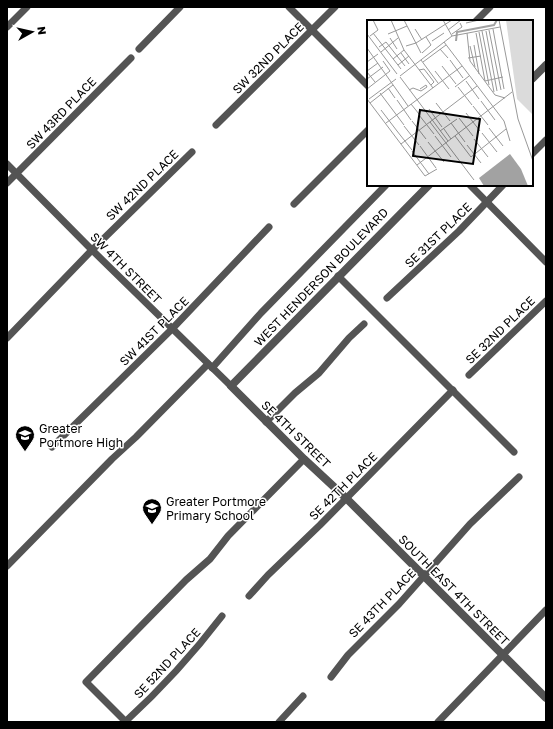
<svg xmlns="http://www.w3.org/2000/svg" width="553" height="729" font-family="'Golos Text',sans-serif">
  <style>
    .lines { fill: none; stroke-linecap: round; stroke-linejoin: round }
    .minor { stroke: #545454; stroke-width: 7 }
    .tertiary { stroke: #545454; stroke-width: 8 }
    .labels { text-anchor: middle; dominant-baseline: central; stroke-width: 3; stroke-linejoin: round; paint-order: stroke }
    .street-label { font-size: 12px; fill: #000; stroke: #fff }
    .poi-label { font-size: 12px; fill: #000; stroke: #fff; text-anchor: start }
    .inset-river { fill: none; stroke: #a2a2a2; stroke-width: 2 }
    .inset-road { fill: none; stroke: #999; stroke-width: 1 }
    .view { fill: #000; fill-opacity: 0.15; stroke: #000; stroke-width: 2 }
    .inset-edge { fill: none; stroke: #000; stroke-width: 2 }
  </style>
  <rect width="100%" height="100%" fill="#fff"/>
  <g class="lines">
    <g class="minor">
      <polyline points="289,7 368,86"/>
      <polyline points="476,21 490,7"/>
      <polyline points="7,27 27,7"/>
      <polyline points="139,49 180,7"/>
      <polyline points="216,125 335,7"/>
      <polyline points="532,154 546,140"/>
      <polyline points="7,164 92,250 231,386"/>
      <polyline points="7,183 131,58"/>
      <polyline points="470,185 546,262"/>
      <polyline points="294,204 368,130"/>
      <polyline points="338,276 514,452"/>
      <polyline points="387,298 459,231 503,185"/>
      <polyline points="7,338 92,250 192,152"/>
      <polyline points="212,368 261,313 386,185"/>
      <polyline points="469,375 546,301"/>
      <polyline points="266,422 295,393 319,373 349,338 364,324"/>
      <polyline points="52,447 172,329 269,227"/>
      <polyline points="7,566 112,459 136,437 208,364"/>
      <polyline points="249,596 268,575 320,525 453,390"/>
      <polyline points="331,677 348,655 399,604 470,524 519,477"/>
      <path d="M125 722C160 690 193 654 222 616"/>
      <polyline points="126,722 86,682 186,580 210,559 228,536 304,459"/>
      <polyline points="279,722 303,696"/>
      <polyline points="438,722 546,610"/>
    </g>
    <g class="tertiary">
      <polyline points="532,79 546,65"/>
      <polyline points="429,185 231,386 304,459 347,499 546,698"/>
    </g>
  </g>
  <defs>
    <g id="school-pin" transform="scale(1)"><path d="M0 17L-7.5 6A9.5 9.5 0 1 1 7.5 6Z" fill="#000" stroke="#fff"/><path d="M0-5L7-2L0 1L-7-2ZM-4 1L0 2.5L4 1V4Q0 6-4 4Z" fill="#fff"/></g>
  </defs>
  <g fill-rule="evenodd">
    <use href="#school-pin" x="25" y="435"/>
    <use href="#school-pin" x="152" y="508"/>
  </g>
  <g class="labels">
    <g class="street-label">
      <text transform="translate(268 58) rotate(-45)">SW 32ND PLACE</text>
      <text transform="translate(61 113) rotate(-46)">SW 43RD PLACE</text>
      <text transform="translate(142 185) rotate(-44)">SW 42ND PLACE</text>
      <text transform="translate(438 235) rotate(-44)">SE 31ST PLACE</text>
      <text transform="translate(126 268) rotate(45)">SW 4TH STREET</text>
      <text transform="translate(321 277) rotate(-46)">WEST HENDERSON BOULEVARD</text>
      <text transform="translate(500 330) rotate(-44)">SE 32ND PLACE</text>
      <text transform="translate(154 331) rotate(-45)">SW 41ST PLACE</text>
      <text transform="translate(296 434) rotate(44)">SE 4TH STREET</text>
      <text transform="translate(343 486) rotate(-45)">SE 42TH PLACE</text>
      <text transform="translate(454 590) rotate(45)">SOUTH EAST 4TH STREET</text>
      <text transform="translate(382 603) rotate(-46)">SE 43TH PLACE</text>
      <text transform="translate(167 663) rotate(-47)">SE 52ND PLACE</text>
    </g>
    <g class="poi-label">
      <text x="39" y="428">Greater<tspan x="39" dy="14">Portmore High</tspan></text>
      <text x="166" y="501">Greater Portmore<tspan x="166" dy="14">Primary School</tspan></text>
    </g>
  </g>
  <g transform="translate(367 20)">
    <rect width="166" height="166" fill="#fff"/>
    <path d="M139 0H166V95L150 79Z" fill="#dbdbdb"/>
    <path d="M143 134 154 149 161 166H117L112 158Z" fill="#a2a2a2"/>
    <path class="inset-river" d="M89 21 90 12 127 5 130 0"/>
    <path class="inset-road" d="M24 0 37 30 66 68M37 0 54 33M76 0 85 16M132 0 151 99 166 141M99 3 112 0M48 9 55 20M126 9 137 69M81 10 94 0M122 10 134 70M115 11 127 72M119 11 130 71M112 12 122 65M6 13 34 49M100 13 103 41 128 75 138 78M109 13 118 61 136 57M0 14 30 54M21 14 40 6M85 14 95 7 93 3M3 16 11 10 6 0M23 18 30 29M65 21 77 13M77 22 137 101 143 121M107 25 112 54M39 26 49 23 85 0M103 26 108 47M12 27 19 22 38 46M0 28 41 86M73 29 81 38M14 32 31 18M34 33 42 44M55 33 64 25 59 17M101 38 114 36M26 39 37 30M54 40 71 63M83 40 96 58M0 42 11 34M56 42 79 25M31 45 42 36M75 46 89 64M52 50 57 49 67 62 64 65M0 51 11 43M68 51 82 69M0 52 8 62M33 56 85 16 133 7M33 57 81 121M0 59 16 47M99 61 112 79M88 67 102 56M91 67 105 85M21 68 28 78M0 69 23 51 16 41M42 70 46 68 54 71 60 67 59 65 53 69M13 73 37 105M0 79 58 156 70 149M2 79 29 59M30 80 44 100M114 81 128 100M3 83 26 65M69 83 83 101M44 84 52 94M106 86 121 105M62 89 75 107M14 90 30 111M99 93 113 111M52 95 67 114M92 98 106 116M45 101 59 119M63 102 79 123M19 103 95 46M84 103 98 122M37 106 52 125M122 108 136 126M77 109 84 119M30 111 45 130M73 111 90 99M115 113 130 132M68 116 84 137M88 116 104 137 139 109M107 119 121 137M61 122 77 142M79 123 107 160M34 124 110 66M100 125 114 143M53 126 69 148M45 131 62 154M50 145 145 72"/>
    <path class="view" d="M53 90 113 99 106 144 46 136Z"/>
    <rect width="166" height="166" class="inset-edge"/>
  </g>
  <rect width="553" height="729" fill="none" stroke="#000000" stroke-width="16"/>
  <g transform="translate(32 32) rotate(82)" stroke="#ffffff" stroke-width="3" paint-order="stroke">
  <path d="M0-3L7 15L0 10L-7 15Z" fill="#000000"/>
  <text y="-6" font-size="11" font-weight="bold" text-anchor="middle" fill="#000000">N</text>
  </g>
</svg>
